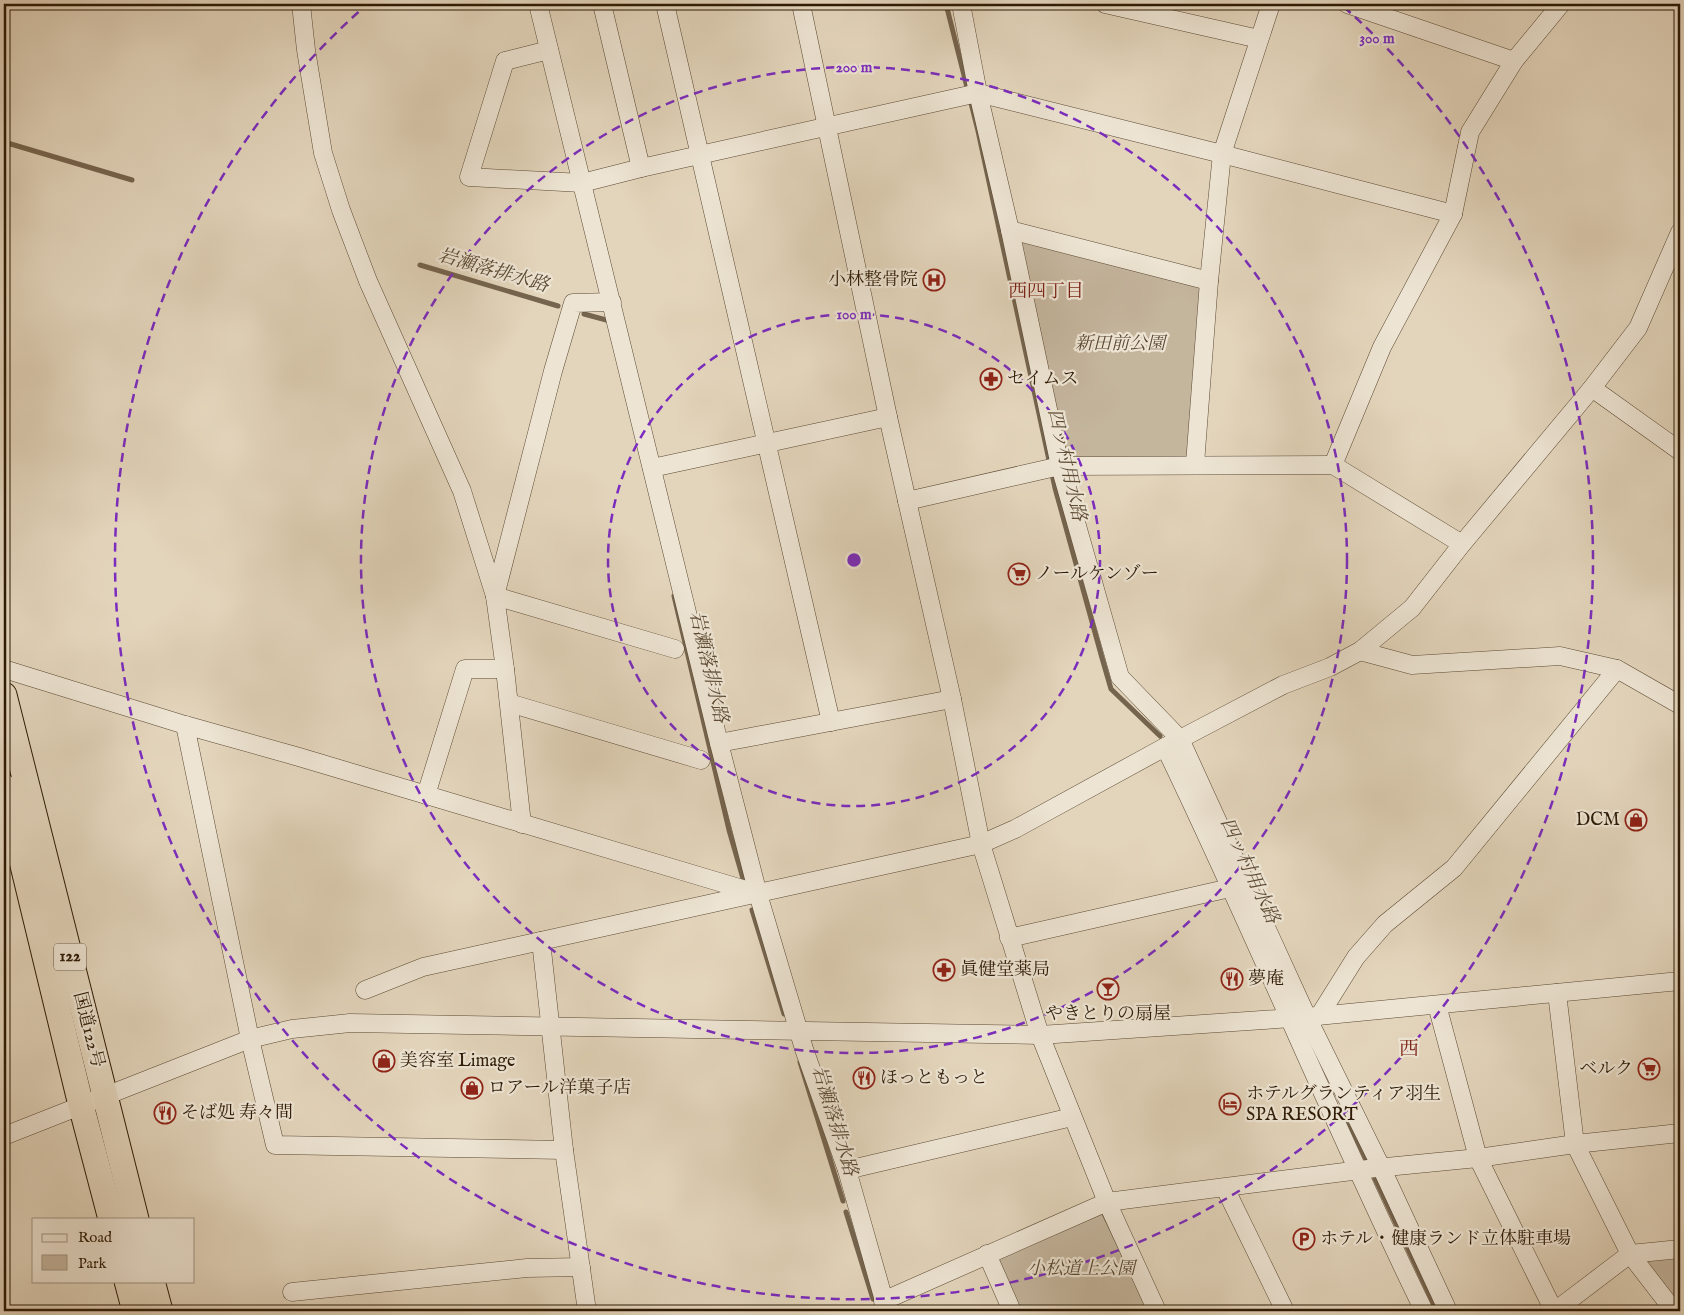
<svg xmlns="http://www.w3.org/2000/svg" width="1684" height="1315" font-family="'IM FELL English','Noto Serif JP',serif">
  <style>
    .green { fill: #c4b59d; stroke: #786851 }
    .lines { fill: none; stroke-linecap: round; stroke-linejoin: round }
    .stream { stroke: #75644e; stroke-width: 5 }
    .minor-casing { stroke: #5a4933; stroke-width: 19 }
    .highway-casing { stroke: #2d1a05; stroke-width: 27 }
    .minor { stroke: #ede4d3; stroke-width: 18 }
    .highway { stroke: #e3d5bc; stroke-width: 25 }
    .ring { fill: none; stroke: #7b2cbf; stroke-width: 2.5; stroke-dasharray: 9 6 }
    .labels { text-anchor: middle; dominant-baseline: central; stroke-width: 4.5; stroke-linejoin: round; paint-order: stroke }
    .shield { fill: #ede4d3; stroke: #675743; stroke-width: 1 }
    .shield-label { font-size: 16px; font-weight: bold; fill: #2d1a05 }
    .poi-label { font-size: 18px; fill: #2d1a05; stroke: #ede4d3; text-anchor: start }
    .park-label { font-size: 18px; font-style: italic; fill: #5a4833; stroke: #ede4d3 }
    .street-label { font-size: 18px; fill: #2d1a05; stroke: #ede4d3 }
    .water-label { font-size: 19px; font-style: italic; fill: #5d4b35; stroke: #ede4d3 }
    .neighbourhood-label { font-size: 19px; fill: #7a1f14; stroke: #ede4d3 }
    .quarter-label { font-size: 20px; fill: #7a1f14; stroke: #ede4d3 }
    .centre { fill: #7b2cbf; stroke: #ede4d3; stroke-width: 2.5 }
    .ring-label { font-size: 15px; text-anchor: middle; font-weight: bold; fill: #7b2cbf; stroke: #ede4d3; stroke-width: 4.5; stroke-linejoin: round; paint-order: stroke }
  </style>
  <rect width="100%" height="100%" fill="#e3d5bc"/>
  <filter id="stains"><feTurbulence type="fractalNoise" baseFrequency=".004" numOctaves="4"/><feColorMatrix values="0 0 0 0 .2 0 0 0 0 .09 0 0 0 0 .02 0 0 0 .5 -.17"/></filter>
  <radialGradient id="worn" r=".72"><stop offset=".6" stop-color="#630" stop-opacity="0"/><stop offset="1" stop-color="#630" stop-opacity=".3"/></radialGradient>
  <g class="green">
    <polygon points="1010,230 1209,281 1195,464 1060,466"/>
    <polygon points="1102,1214 1149,1311 1021,1311 997,1259"/>
    <polygon points="1680,1253 1680,1307 1642,1257"/>
  </g>
  <g class="lines">
    <g class="stream">
      <polyline points="946,4 978,131 1055,488 1102,658 1111,689 1160,736"/>
      <polyline points="4,142 132,180"/>
      <polyline points="420,265 558,306"/>
      <polyline points="584,314 610,321 611,324"/>
      <polyline points="674,596 729,830 744,882"/>
      <polyline points="752,910 784,1014"/>
      <polyline points="800,1062 843,1201"/>
      <polyline points="1343,1110 1437,1311"/>
      <polyline points="846,1212 873,1299"/>
      <polyline points="877,1309 878,1311"/>
    </g>
    <g class="minor-casing">
      <g id="minor">
        <polyline points="301,4 306,50 323,153 341,210 368,281 462,491 495,596 505,669 522,824"/>
        <polyline points="538,4 719,743 758,894 804,1049 847,1170 887,1311"/>
        <polyline points="602,4 641,168"/>
        <polyline points="665,4 831,722"/>
        <polyline points="801,4 888,417 952,699 981,844 1040,1035 1107,1202 1157,1311"/>
        <polyline points="961,4 978,93 1010,230 1060,466 1120,677 1180,739 1307,1017 1381,1167 1448,1311"/>
        <polyline points="1105,4 1259,39"/>
        <polyline points="1347,4 1514,61"/>
        <polyline points="549,50 505,61 469,177 582,183 641,168 978,93 1222,154 1453,214"/>
        <polyline points="1010,230 1209,281"/>
        <polyline points="1592,388 1680,451"/>
        <polyline points="1195,464 1209,281 1222,154 1271,4"/>
        <polyline points="1333,465 1382,347 1453,214 1470,132 1514,61 1561,4"/>
        <polyline points="652,468 888,417"/>
        <polyline points="907,501 1060,466 1333,465 1462,544"/>
        <polyline points="495,596 553,371 573,303 612,302"/>
        <polyline points="495,596 675,649"/>
        <polyline points="1360,651 1412,665 1560,656 1617,669 1680,705"/>
        <polyline points="4,669 185,725 299,757 756,893"/>
        <polyline points="509,703 701,760"/>
        <polyline points="185,725 250,1039 275,1145 564,1150"/>
        <polyline points="719,743 952,699"/>
        <path d="M1165 747C1255 933 1333 1125 1424 1311"/>
        <polyline points="426,795 465,669 505,669"/>
        <polyline points="1009,938 1230,888"/>
        <polyline points="541,941 564,1150 587,1311"/>
        <polyline points="365,990 423,967 981,844 1015,829 1165,747 1283,685 1330,667 1360,651 1412,608 1462,544 1592,388 1638,328 1680,232"/>
        <polyline points="1557,993 1575,1144 1630,1254 1674,1311"/>
        <polyline points="1437,1005 1478,1158 1554,1311"/>
        <polyline points="1319,1016 1356,957 1385,924 1454,868 1617,669"/>
        <polyline points="4,1136 250,1039 292,1029 350,1023 1040,1035 1307,1017 1680,981"/>
        <polyline points="847,1170 1072,1117"/>
        <polyline points="1225,1188 1285,1311"/>
        <polyline points="987,1254 1012,1311"/>
        <polyline points="292,1292 527,1268 581,1267"/>
        <polyline points="883,1301 1107,1202 1376,1168 1478,1158 1575,1144 1680,1133"/>
        <polyline points="1555,1311 1630,1254 1680,1249"/>
      </g>
    </g>
    <g class="highway-casing">
      <g id="highway">
        <polyline points="4,695 136,1219"/>
        <polyline points="4,787 81,1105 111,1219"/>
        <polyline points="127,1281 135,1311"/>
        <polyline points="152,1281 160,1311"/>
      </g>
    </g>
    <use href="#minor" class="minor"/>
    <use href="#highway" class="highway"/>
  </g>
  <g class="ring">
    <circle cx="854" cy="560" r="246"/>
    <circle cx="854" cy="560" r="493"/>
    <path d="M1344 7A739 739 0 1 1 364 7"/>
  </g>
  <defs>
    <g id="hospital-ring" transform="scale(1.125)"><circle r="9.5" fill="#ede4d3" stroke="#8f2418" stroke-width="1.5"/><path d="M-5-5h3v3.5h4V-5h3V5h-3V1.5h-4V5h-3Z" fill="#8f2418"/></g>
    <g id="pharmacy-ring" transform="scale(1.125)"><circle r="9.5" fill="#ede4d3" stroke="#8f2418" stroke-width="1.5"/><path d="M-2-6h4v4h4v4h-4v4h-4v-4h-4v-4h4Z" fill="#8f2418"/></g>
    <g id="supermarket-ring" transform="scale(1.125)"><circle r="9.5" fill="#ede4d3" stroke="#8f2418" stroke-width="1.5"/><path d="M-6-5.5h2.5l.6 2H6L4.5 2H-2.5L-4.4-4H-6ZM-1.5 3.2a1.3 1.3 0 1 0 .1 0ZM3 3.2a1.3 1.3 0 1 0 .1 0Z" fill="#8f2418"/></g>
    <g id="shop-ring" transform="scale(1.125)"><circle r="9.5" fill="#ede4d3" stroke="#8f2418" stroke-width="1.5"/><path d="M-5-2.5h2.3a2.7 3.5 0 0 1 5.4 0H5L5.5 6h-11ZM-1.5-2.5h3a1.5 2.3 0 0 0-3 0Z" fill="#8f2418"/></g>
    <g id="restaurant-ring" transform="scale(1.125)"><circle r="9.5" fill="#ede4d3" stroke="#8f2418" stroke-width="1.5"/><path d="M-5-6h1v4h1v-4h1v4h1v-4h1v5L-1.5 .5V6h-2V.5L-5-1ZM5-6V6H3V1.5H1.5Q1.5-4 5-6Z" fill="#8f2418"/></g>
    <g id="bar-ring" transform="scale(1.125)"><circle r="9.5" fill="#ede4d3" stroke="#8f2418" stroke-width="1.5"/><path d="M-6-5H6L.8 .8V4.5H3.5V6h-7V4.5H-.8V.8Z" fill="#8f2418"/></g>
    <g id="hotel-ring" transform="scale(1.125)"><circle r="9.5" fill="#ede4d3" stroke="#8f2418" stroke-width="1.5"/><path d="M-6-4.5h1.5V1H6V5H4.5V3h-9V5H-6ZM-4 0a1.8 1.8 0 1 1 3.6 0ZM.5 0V-2.5h3Q6-2.5 6 0Z" fill="#8f2418"/></g>
    <g id="parking-ring" transform="scale(1.125)"><circle r="9.5" fill="#ede4d3" stroke="#8f2418" stroke-width="1.5"/><path d="M-3.5-5.5H1a3.5 3.5 0 0 1 0 7H-1V5.5H-3.5ZM-1-3.4V-.6H.8a1.4 1.4 0 0 0 0-2.8Z" fill="#8f2418"/></g>
  </defs>
  <g fill-rule="evenodd">
    <use href="#hospital-ring" x="934" y="280"/>
    <use href="#pharmacy-ring" x="991" y="379"/>
    <use href="#supermarket-ring" x="1019" y="574"/>
    <use href="#shop-ring" x="1636" y="820"/>
    <use href="#pharmacy-ring" x="944" y="970"/>
    <use href="#restaurant-ring" x="1232" y="979"/>
    <use href="#bar-ring" x="1108" y="989"/>
    <use href="#shop-ring" x="384" y="1061"/>
    <use href="#supermarket-ring" x="1649" y="1069"/>
    <use href="#restaurant-ring" x="864" y="1078"/>
    <use href="#shop-ring" x="472" y="1088"/>
    <use href="#hotel-ring" x="1230" y="1104"/>
    <use href="#restaurant-ring" x="165" y="1113"/>
    <use href="#parking-ring" x="1304" y="1239"/>
  </g>
  <g class="labels">
    <rect class="shield" x="54" y="943.5" width="32" height="27" rx="4"/>
    <g class="shield-label">
      <text x="70" y="957">122</text>
    </g>
    <g class="poi-label">
      <text x="918" y="280" text-anchor="end">小林整骨院</text>
      <text x="1007" y="379">セイムス</text>
      <text x="1035" y="574">ノールケンゾー</text>
      <text x="1620" y="820" text-anchor="end">DCM</text>
      <text x="960" y="970">眞健堂薬局</text>
      <text x="1248" y="979">夢庵</text>
      <text x="1108" y="1014" text-anchor="middle">やきとりの扇屋</text>
      <text x="400" y="1061">美容室 Limage</text>
      <text x="1633" y="1069" text-anchor="end">ベルク</text>
      <text x="880" y="1078">ほっともっと</text>
      <text x="488" y="1088">ロアール洋菓子店</text>
      <text x="1246" y="1094">ホテルグランティア羽生<tspan x="1246" dy="21">SPA RESORT</tspan></text>
      <text x="181" y="1113">そば処 寿々間</text>
      <text x="1320" y="1239">ホテル・健康ランド立体駐車場</text>
    </g>
    <g class="park-label">
      <text x="1120" y="344">新田前公園</text>
      <text x="1081" y="1269">小松道上公園</text>
    </g>
    <g class="street-label">
      <text transform="translate(88 1030) rotate(76)">国道122号</text>
    </g>
    <g class="water-label">
      <text transform="translate(493 271) rotate(16)">岩瀬落排水路</text>
      <text transform="translate(1066 465) rotate(77)">四ッ村用水路</text>
      <text transform="translate(708 667) rotate(77)">岩瀬落排水路</text>
      <text transform="translate(1249 871) rotate(65)">四ッ村用水路</text>
      <text transform="translate(834 1121) rotate(73)">岩瀬落排水路</text>
    </g>
    <g class="neighbourhood-label">
      <text x="1046" y="292">西四丁目</text>
    </g>
    <g class="quarter-label">
      <text x="1409" y="1049">西</text>
    </g>
  </g>
  <circle cx="854" cy="560" r="8" class="centre"/>
  <g class="ring-label">
    <text x="1377" y="43">300 m</text>
    <text x="854" y="72">200 m</text>
    <text x="854" y="319">100 m</text>
  </g>
  <rect width="1684" height="1315" fill="none" stroke="#e3d5bc" stroke-width="20"/>
  <rect x="5" y="5" width="1674" height="1305" fill="none" stroke="#2d1a05" stroke-width="2.5"/>
  <rect x="10" y="10" width="1664" height="1295" fill="none" stroke="#2d1a05"/>
  <rect x="32" y="1218" width="162" height="65" fill="#ede4d3" stroke="#a09381"/>
  <rect x="42" y="1234" width="25" height="8" fill="#ede4d3" stroke="#a09381"/>
  <text x="78" y="1242" font-size="15" fill="#2d1a05">Road</text>
  <rect x="42" y="1255" width="25" height="15" fill="#c4b59d" stroke="#a09381"/>
  <text x="78" y="1268" font-size="15" fill="#2d1a05">Park</text>
  <rect width="100%" height="100%" filter="url(#stains)"/>
  <rect width="100%" height="100%" fill="url(#worn)"/>
</svg>
